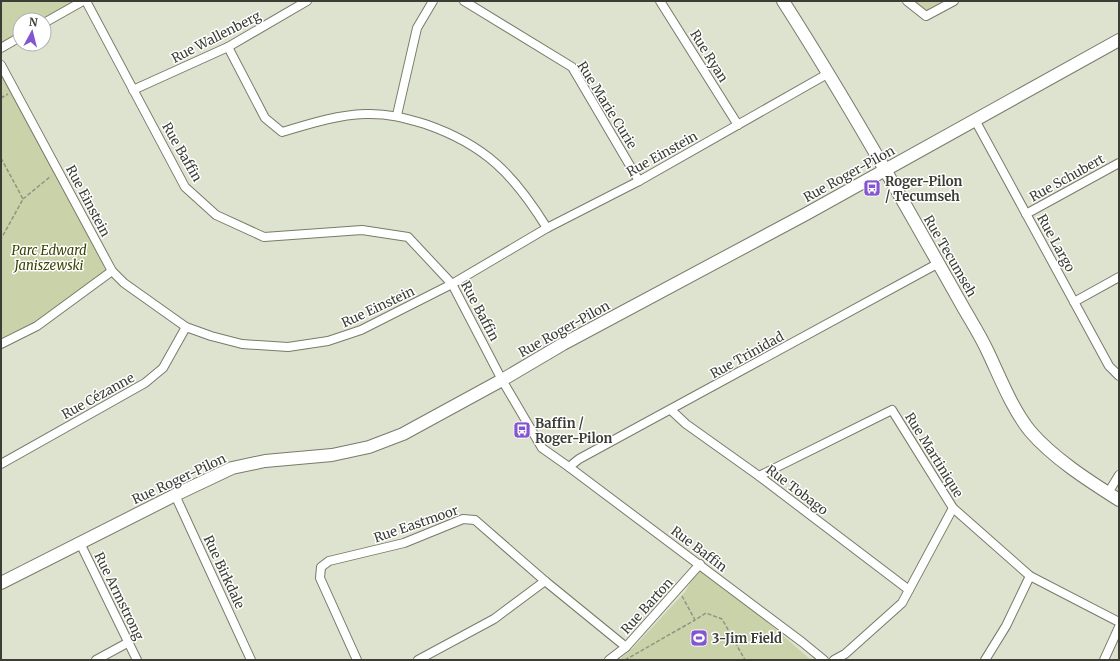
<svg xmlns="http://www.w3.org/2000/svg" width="1120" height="661" font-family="Merriweather,serif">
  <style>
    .green { fill: #c9d2a8 }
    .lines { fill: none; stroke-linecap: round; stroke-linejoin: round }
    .street-casing { stroke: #777b69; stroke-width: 10 }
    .secondary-casing { stroke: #777b69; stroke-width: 14 }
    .path { stroke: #909485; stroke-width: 1.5; stroke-dasharray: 4 2; stroke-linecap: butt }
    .street { stroke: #fff; stroke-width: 8 }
    .secondary { stroke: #fff; stroke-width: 12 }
    .labels { text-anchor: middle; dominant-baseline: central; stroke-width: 3; stroke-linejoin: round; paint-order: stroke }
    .street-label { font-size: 13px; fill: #3c3e36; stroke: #fff }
    .poi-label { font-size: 13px; font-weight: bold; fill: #3c3e36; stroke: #fff; text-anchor: start }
    .park-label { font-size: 13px; font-style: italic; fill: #3b4301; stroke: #fff }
  </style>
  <rect width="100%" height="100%" fill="#dee3cf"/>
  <g class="green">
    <polygon points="1,1 83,1 44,20 20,20 20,37 1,48"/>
    <polygon points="907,1 954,1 926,16"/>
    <polygon points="1,65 112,271 1,345"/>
    <polygon points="700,564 811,660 619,660 633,648 685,592"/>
  </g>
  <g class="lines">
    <g class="street-casing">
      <g id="street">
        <polyline points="86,1 185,187 216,215 264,237 362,230 408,237 452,284 502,380 542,448 569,467 802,642 824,660"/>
        <polyline points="464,1 572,67 639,181"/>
        <polyline points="660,1 738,125"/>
        <polyline points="907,1 926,16 954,1"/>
        <polyline points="44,23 83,1"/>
        <path d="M228 47 265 118 282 132C309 124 336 115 365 114 387 113 405 118 425 124 486 145 514 175 547 228"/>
        <polyline points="1,48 20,37"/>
        <polyline points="1,65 112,271 124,283 186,327 211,336 242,344 288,347 328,341 361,330 452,284 547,228 639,181 829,73"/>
        <polyline points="133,90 228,47 307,1"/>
        <polyline points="397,115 417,28 433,1"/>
        <polyline points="975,120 1109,366 1119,376"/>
        <polyline points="1026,214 1119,163"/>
        <polyline points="1074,302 1119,277"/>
        <polyline points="1,344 37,326 112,271"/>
        <polyline points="671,410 686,424 759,476 909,590"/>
        <polyline points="1,464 145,383 163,368 186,327"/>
        <polyline points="569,467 579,459 937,264"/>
        <polyline points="759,476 892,410 953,508 1030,576 1119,622"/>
        <polyline points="1108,493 1119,475"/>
        <polyline points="175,495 251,660"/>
        <polyline points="80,543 137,660"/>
        <polyline points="96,660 129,642"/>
        <polyline points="357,660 320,578 321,567 329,561 404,543 463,519 475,520 545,581 626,647"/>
        <polyline points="418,660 494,619 545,581"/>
        <polyline points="609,660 626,647 700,564"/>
        <polyline points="834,660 845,654 902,603 953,508"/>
        <polyline points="985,660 1006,626 1030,576"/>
        <polyline points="1104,660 1119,627"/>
      </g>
    </g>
    <g class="secondary-casing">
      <g id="secondary">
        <path d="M783 1C847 101 905 204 963 307 971 321 980 335 987 350 1000 377 1011 407 1030 431 1053 458 1089 481 1119 500"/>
        <polyline points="1,583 175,495 232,468 265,461 332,455 369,447 403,434 502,380 563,344 806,214 1119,40"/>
      </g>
    </g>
    <g class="path">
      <polyline points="1,98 8,94"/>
      <polyline points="1,158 23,199 1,239"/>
      <polyline points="23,199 51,176"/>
      <polyline points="682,596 695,620 706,613 722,619 745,660"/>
      <polyline points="625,660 695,620"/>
    </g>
    <use href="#street" class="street"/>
    <use href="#secondary" class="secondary"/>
  </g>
  <defs>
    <g id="bus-square" transform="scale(0.9)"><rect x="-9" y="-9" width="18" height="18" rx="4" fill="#8356cf" stroke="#fff"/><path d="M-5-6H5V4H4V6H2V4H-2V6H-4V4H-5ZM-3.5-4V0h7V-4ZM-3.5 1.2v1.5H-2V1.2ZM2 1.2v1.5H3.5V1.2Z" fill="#fff"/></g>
    <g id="stadium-square" transform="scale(0.9)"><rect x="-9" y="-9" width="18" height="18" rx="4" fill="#8356cf" stroke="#fff"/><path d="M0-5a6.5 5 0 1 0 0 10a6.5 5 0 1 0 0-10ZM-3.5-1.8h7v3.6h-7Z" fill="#fff"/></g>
  </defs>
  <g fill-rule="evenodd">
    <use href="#bus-square" x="872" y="188"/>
    <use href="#bus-square" x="522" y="430"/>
    <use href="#stadium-square" x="699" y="638"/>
  </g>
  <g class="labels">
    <g class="street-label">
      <text transform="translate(216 37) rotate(-27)">Rue Wallenberg</text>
      <text transform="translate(709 56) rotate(58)">Rue Ryan</text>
      <text transform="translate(607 105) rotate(58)">Rue Marie Curie</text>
      <text transform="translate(182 152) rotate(60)">Rue Baffin</text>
      <text transform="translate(662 154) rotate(-29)">Rue Einstein</text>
      <text transform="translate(849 174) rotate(-29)">Rue Roger-Pilon</text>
      <text transform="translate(1067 178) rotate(-29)">Rue Schubert</text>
      <text transform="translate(88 201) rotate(62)">Rue Einstein</text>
      <text transform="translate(1056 243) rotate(61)">Rue Largo</text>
      <text transform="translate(950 256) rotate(60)">Rue Tecumseh</text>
      <text transform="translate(378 307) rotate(-25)">Rue Einstein</text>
      <text transform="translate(480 311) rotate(62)">Rue Baffin</text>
      <text transform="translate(564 329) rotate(-29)">Rue Roger-Pilon</text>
      <text transform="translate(747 355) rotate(-29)">Rue Trinidad</text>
      <text transform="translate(98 396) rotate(-29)">Rue Cézanne</text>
      <text transform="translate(934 455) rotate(58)">Rue Martinique</text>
      <text transform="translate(179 479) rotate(-25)">Rue Roger-Pilon</text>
      <text transform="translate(797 490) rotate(37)">Rue Tobago</text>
      <text transform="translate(416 524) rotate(-19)">Rue Eastmoor</text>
      <text transform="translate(699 549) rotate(37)">Rue Baffin</text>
      <text transform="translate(224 572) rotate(65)">Rue Birkdale</text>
      <text transform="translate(119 596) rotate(64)">Rue Armstrong</text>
      <text transform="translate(647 606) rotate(-48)">Rue Barton</text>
    </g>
    <g class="poi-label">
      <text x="885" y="181">Roger-Pilon<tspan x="885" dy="15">/ Tecumseh</tspan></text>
      <text x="535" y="423">Baffin /<tspan x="535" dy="15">Roger-Pilon</tspan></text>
      <text x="712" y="638">3-Jim Field</text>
    </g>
    <g class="park-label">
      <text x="49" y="250">Parc Edward<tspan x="49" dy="15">Janiszewski</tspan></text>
    </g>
  </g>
  <rect width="1120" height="661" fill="none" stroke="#3c3e36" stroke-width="4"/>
  <g transform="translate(32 32) rotate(7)"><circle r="19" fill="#ffffff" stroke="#b1b2af"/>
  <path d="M0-3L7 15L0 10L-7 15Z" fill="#8356cf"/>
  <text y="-6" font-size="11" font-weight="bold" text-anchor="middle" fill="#3c3e36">N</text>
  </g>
</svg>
